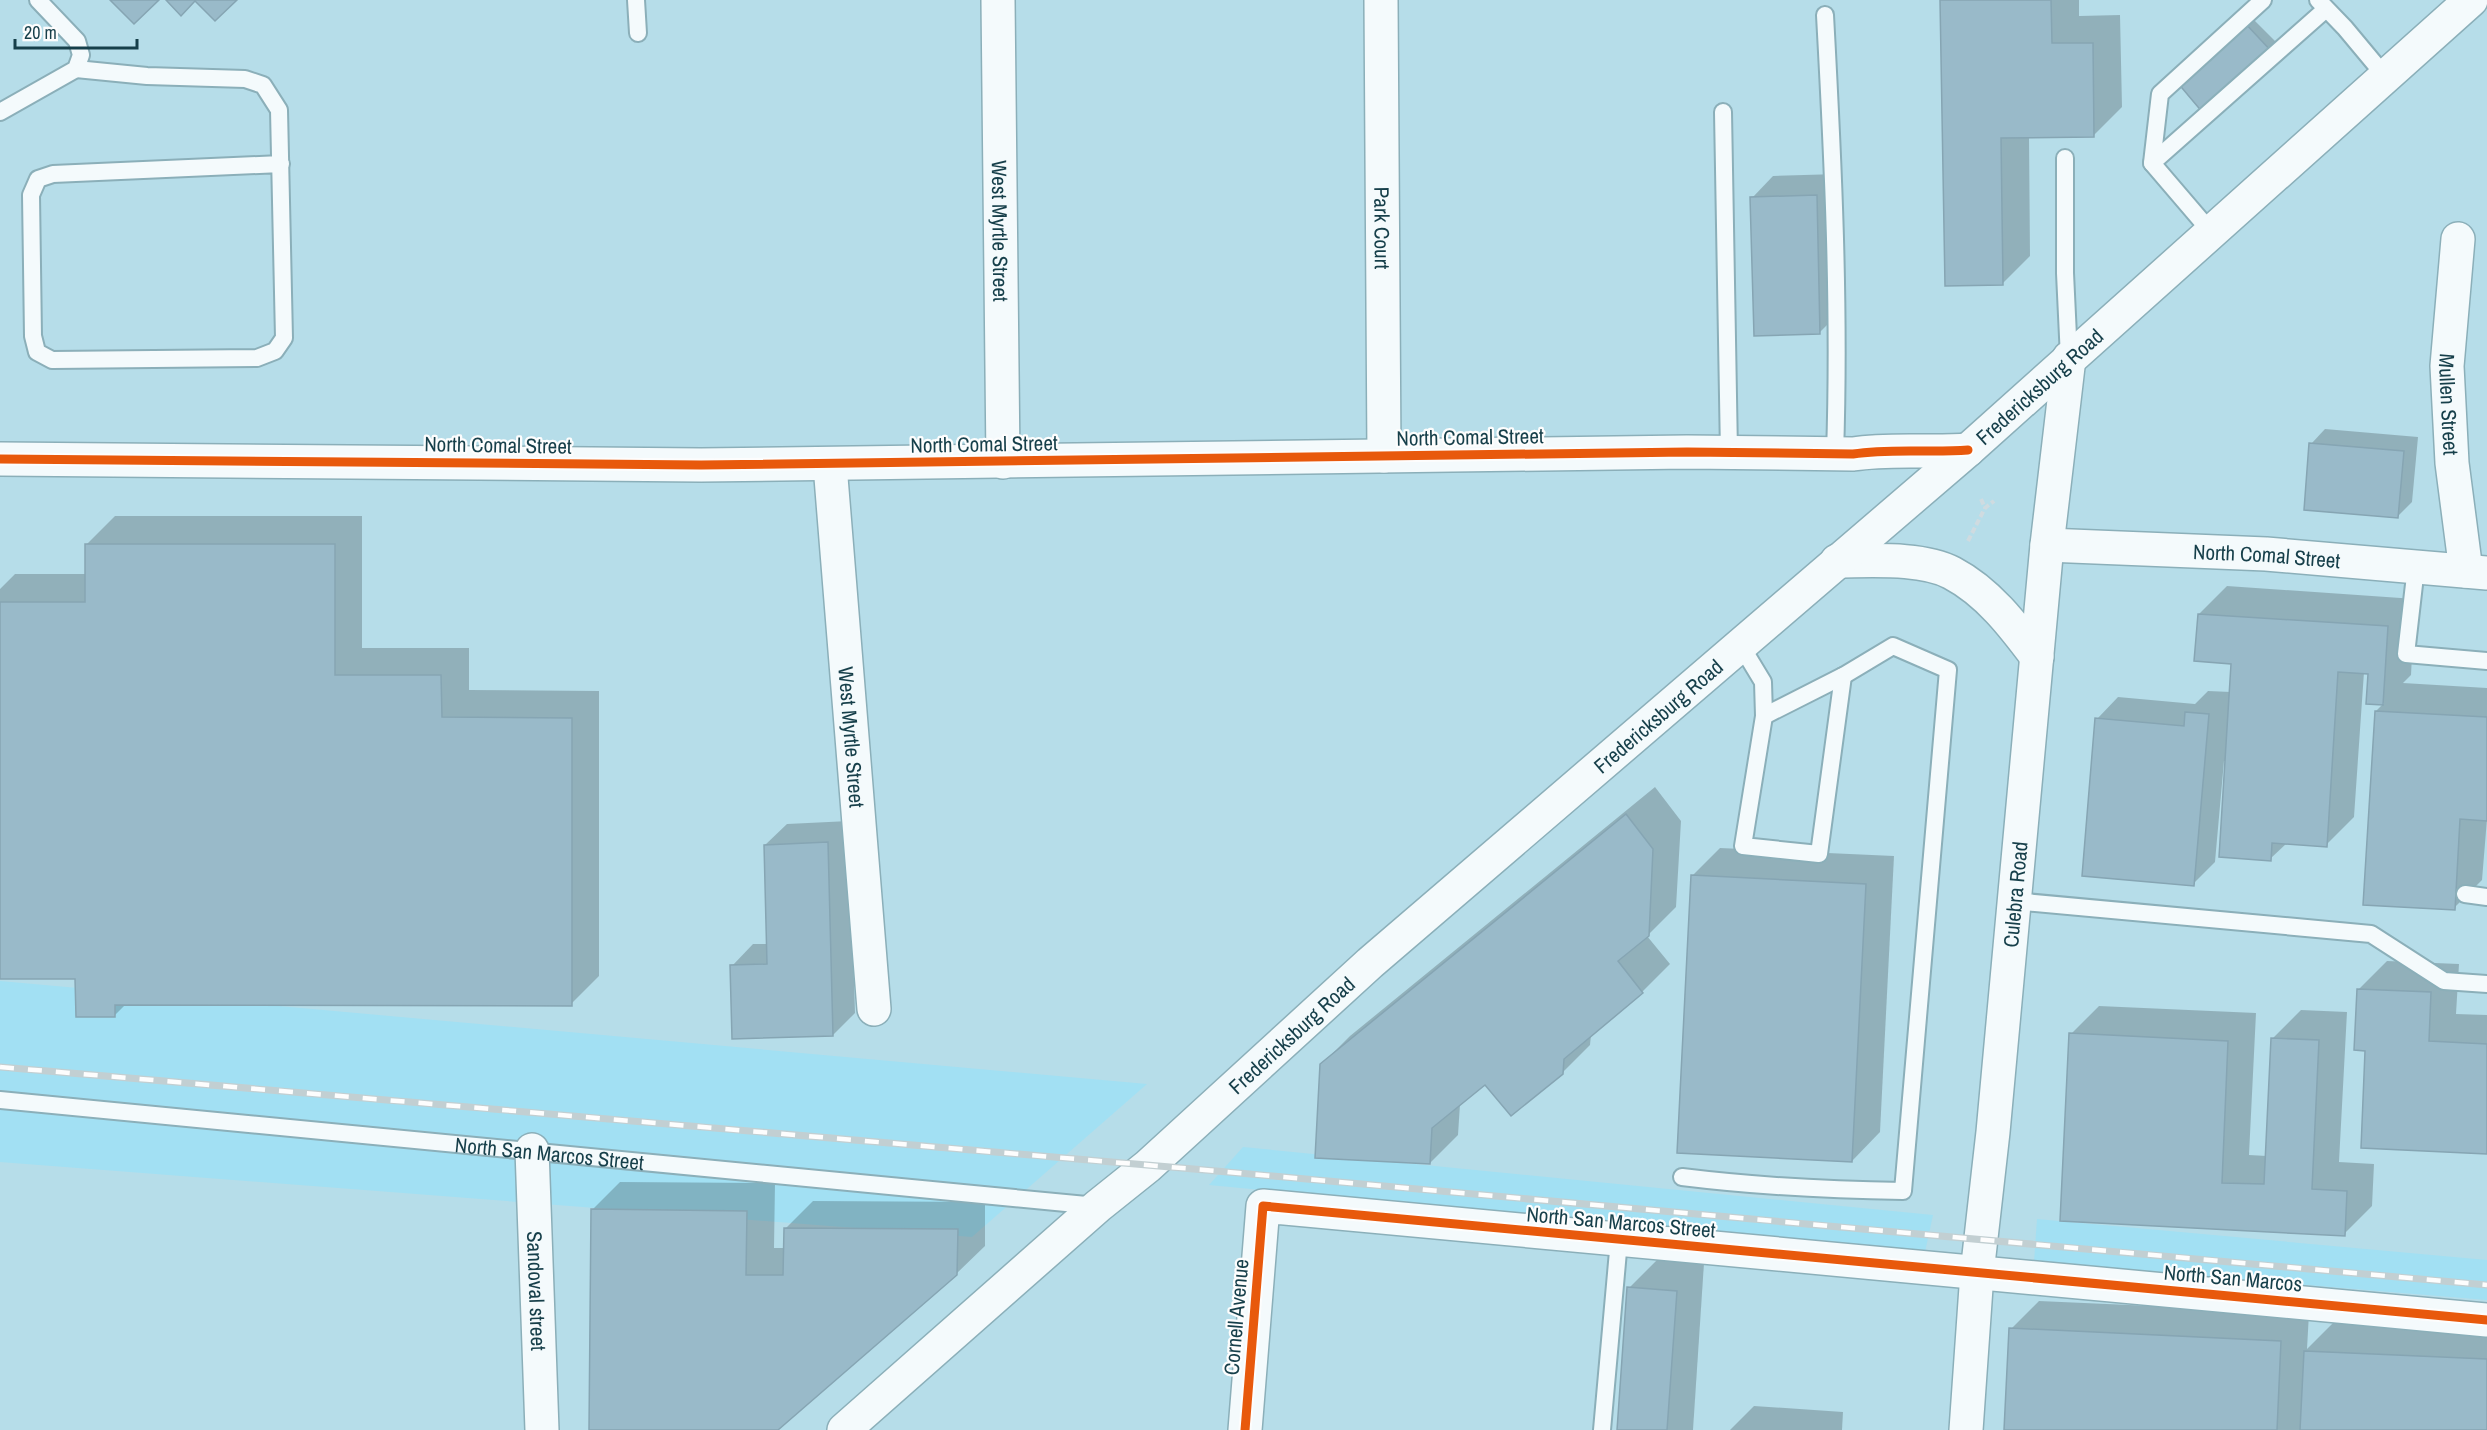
<svg xmlns="http://www.w3.org/2000/svg" width="2487" height="1430" font-family="'Archivo Narrow',sans-serif">
  <style>
    .built { fill: #a2e0f3 }
    .shadow { fill: #0003 }
    .building { fill: #99bac9; stroke: #86a5b3; stroke-width: 1.5 }
    .lines { fill: none; stroke-linecap: round; stroke-linejoin: round }
    .service-casing { stroke: #8bafb9; stroke-width: 20 }
    .minor-casing { stroke: #8bafb9; stroke-width: 36 }
    .primary-casing { stroke: #8bafb9; stroke-width: 36 }
    .path { stroke: #cfdbe0; stroke-width: 4; stroke-dasharray: 6 3; stroke-linecap: butt }
    .service { stroke: #f4fafc; stroke-width: 16 }
    .minor { stroke: #f4fafc; stroke-width: 33 }
    .primary { stroke: #f4fafc; stroke-width: 33 }
    .rail-casing { stroke: #c2cfd2; stroke-width: 7 }
    .rail { stroke: #fdfdfd; stroke-width: 4.5; stroke-dasharray: 14; stroke-linecap: butt }
    .cycleway-casing { stroke: #fdfdfd; stroke-width: 13 }
    .cycleway { stroke: #e8590c; stroke-width: 9 }
    .labels { text-anchor: middle; dominant-baseline: central; stroke-width: 4.5; stroke-linejoin: round; paint-order: stroke }
    .street-label { font-size: 21px; fill: #163f4a; stroke: #fdfdfd }
  </style>
  <rect width="100%" height="100%" fill="#b6dde9"/>
  <g class="built">
    <polygon points="0,981 1147,1084 972,1237 0,1162"/>
    <polygon points="1243,1147 1933,1215 1925,1252 1209,1185"/>
    <polygon points="2037,1219 2487,1260 2487,1300 2034,1262"/>
  </g>
  <g class="shadow">
    <polygon points="1941,0 2079,0 2079,16 2120,15 2122,107 2094,135 2029,136 2030,256 2002,284"/>
    <polygon points="2251,17 2279,45 2272,51 2186,76"/>
    <polygon points="1838,174 1841,311 1820,332 1752,198 1773,176"/>
    <polygon points="2325,429 2418,437 2412,502 2398,516 2311,444"/>
    <polygon points="115,516 362,516 362,648 469,648 469,690 599,691 599,976 571,1004 126,1004 114,1016 77,977 0,977 0,589 15,574 87,574 87,544"/>
    <polygon points="2227,586 2415,599 2411,675 2403,683 2487,688 2487,819 2482,880 2454,908 2376,711 2384,703 2367,702 2369,672 2364,672 2354,817 2326,845 2287,843 2270,859 2226,762 2224,761 2215,862 2193,884 2097,719 2118,697 2195,704 2208,691 2231,692 2233,662 2199,614"/>
    <polygon points="1655,787 1681,821 1676,907 1647,936 1670,964 1642,992 1591,1035 1590,1045 1562,1073 1485,1083 1460,1104 1458,1135 1430,1163 1321,1065 1350,1036"/>
    <polygon points="849,821 855,1013 833,1035 732,966 753,944 768,944 765,845 787,824"/>
    <polygon points="1720,848 1894,856 1880,1132 1852,1161 1692,876"/>
    <polygon points="2387,961 2459,964 2456,1014 2487,1015 2487,1153 2359,989"/>
    <polygon points="2099,1006 2256,1013 2249,1155 2267,1156 2273,1038 2301,1010 2347,1012 2339,1162 2374,1164 2372,1206 2344,1234 2061,1220 2071,1034"/>
    <polygon points="620,1182 775,1183 774,1248 785,1248 785,1229 813,1201 985,1202 985,1246 956,1274 776,1430 591,1430 592,1210"/>
    <polygon points="1657,1260 1704,1263 1693,1430 1619,1430 1629,1288"/>
    <polygon points="2039,1301 2309,1313 2307,1349 2333,1323 2487,1331 2487,1430 2006,1430 2011,1329"/>
    <polygon points="1754,1406 1843,1412 1842,1430 1730,1430"/>
  </g>
  <g class="building">
    <polygon points="110,0 159,0 134,24"/>
    <polygon points="166,0 237,0 215,21 195,1 181,16"/>
    <polygon points="1940,0 2051,0 2052,43 2093,43 2094,137 2001,138 2003,285 1945,286"/>
    <polygon points="2244,22 2273,53 2203,113 2177,82"/>
    <polygon points="1817,195 1820,334 1754,336 1750,197"/>
    <polygon points="2309,443 2404,451 2398,518 2304,510"/>
    <polygon points="85,544 335,544 335,675 441,675 442,717 572,718 572,1006 115,1005 115,1017 76,1017 75,979 0,979 0,602 85,602"/>
    <polygon points="2198,614 2388,626 2383,705 2366,704 2368,674 2338,672 2327,847 2272,843 2271,861 2219,857 2231,664 2194,661"/>
    <polygon points="2375,711 2487,717 2487,821 2460,819 2455,910 2363,905"/>
    <polygon points="2185,712 2209,714 2194,886 2082,876 2095,718 2184,726"/>
    <polygon points="1626,814 1653,849 1649,936 1618,961 1643,993 1564,1059 1563,1074 1511,1116 1485,1085 1432,1128 1430,1164 1315,1158 1320,1064"/>
    <polygon points="828,842 833,1036 732,1039 730,965 767,964 764,845"/>
    <polygon points="1691,875 1866,884 1852,1162 1677,1153"/>
    <polygon points="2357,989 2431,992 2429,1041 2487,1044 2487,1154 2361,1148 2365,1051 2354,1050"/>
    <polygon points="2069,1033 2228,1041 2222,1183 2264,1184 2271,1038 2319,1040 2312,1189 2347,1191 2345,1236 2060,1221"/>
    <polygon points="591,1209 747,1211 746,1275 783,1275 784,1228 958,1229 957,1275 778,1430 589,1430"/>
    <polygon points="1627,1287 1677,1291 1667,1430 1617,1430"/>
    <polygon points="2009,1328 2281,1341 2277,1430 2004,1430"/>
    <polygon points="2304,1351 2487,1359 2487,1430 2300,1430"/>
  </g>
  <g class="lines">
    <g class="service-casing">
      <g id="service">
        <polyline points="636,0 638,33"/>
        <polyline points="2318,0 2345,28 2385,76"/>
        <path d="M1825 15C1833 161 1840 308 1835 454"/>
        <polyline points="76,69 147,76 245,79 263,85 279,110 284,338 275,351 257,358 52,360 37,352 33,336 31,195 38,179 53,174 281,164"/>
        <polyline points="0,112 76,69 81,55 77,41 38,0"/>
        <polyline points="1723,112 1729,453"/>
        <polyline points="2065,158 2065,273 2069,358"/>
        <polyline points="2152,163 2326,9"/>
        <polyline points="2211,232 2152,163 2160,94 2263,0"/>
        <polyline points="2416,567 2406,654 2487,661"/>
        <polyline points="1740,644 1763,682 1764,716 1743,846 1819,854 1843,676"/>
        <polyline points="2465,894 2487,897"/>
        <polyline points="2014,901 2371,934 2444,981 2487,984"/>
        <path id="s1" d="M0 1100 1097 1206"/>
        <path d="M1682 1177C1755 1186 1828 1190 1903 1191L1948 670 1893 646 1843 676 1764 716"/>
        <polyline points="1602,1430 1619,1240"/>
      </g>
    </g>
    <g class="minor-casing">
      <g id="minor">
        <path id="s2" d="M998 0 1003 462"/>
        <path id="s3" d="M1381 0 1384 456"/>
        <path id="s4" d="M2458 239 2447 366 2452 463 2466 571"/>
        <path d="M0 459 701 465 1687 452 1853 454C1891 448 1930 453 1968 450"/>
        <path id="s5" d="M830 465 874 1009"/>
        <path id="s6" d="M2047 545 2266 554 2487 573"/>
        <path id="s7" d="M532 1150 542 1430"/>
        <polyline points="1245,1430 1263,1206 2487,1320"/>
      </g>
    </g>
    <g class="primary-casing">
      <g id="primary">
        <path d="M1837 561C1870 561 1922 557 1952 573 1988 592 2013 625 2037 657"/>
        <path id="s8" d="M844 1430 1098 1206 1148 1166 1370 963 1968 450 2471 0"/>
        <path id="s9" d="M1966 1430 1977 1273 1993 1132 2047 545 2069 358"/>
      </g>
    </g>
    <g class="path">
      <polyline points="1981,499 1985,508"/>
      <polyline points="1968,541 1985,508 1994,501"/>
    </g>
    <use href="#service" class="service"/>
    <use href="#minor" class="minor"/>
    <use href="#primary" class="primary"/>
    <g class="rail-casing">
      <polyline id="rail" points="0,1067 1205,1170 2487,1285"/>
    </g>
    <use href="#rail" class="rail"/>
    <g class="cycleway-casing">
      <g id="cycleway">
        <path d="M0 459 701 465 1687 452 1853 454C1891 448 1930 453 1968 450"/>
        <polyline points="1245,1430 1263,1206 2487,1320"/>
      </g>
    </g>
    <use href="#cycleway" class="cycleway"/>
  </g>
  <g class="labels">
    <g class="street-label">
      <text stroke="none"><textPath href="#s3" startOffset="228">Park Court</textPath></text>
      <text stroke="none"><textPath href="#s2" startOffset="231">West Myrtle Street</textPath></text>
      <text stroke="none"><textPath href="#s8" startOffset="1587">Fredericksburg Road</textPath></text>
      <text stroke="none"><textPath href="#s4" startOffset="166">Mullen Street</textPath></text>
      <text transform="translate(1470 437) rotate(-1)">North Comal Street</text>
      <text transform="translate(984 444) rotate(-1)">North Comal Street</text>
      <text transform="translate(498 445) rotate(1)">North Comal Street</text>
      <text stroke="none"><textPath href="#s6" startOffset="220">North Comal Street</textPath></text>
      <text stroke="none"><textPath href="#s8" startOffset="1083">Fredericksburg Road</textPath></text>
      <text stroke="none"><textPath href="#s5" startOffset="273">West Myrtle Street</textPath></text>
      <text stroke="none"><textPath href="#s9" startOffset="538">Culebra Road</textPath></text>
      <text stroke="none"><textPath href="#s8" startOffset="597">Fredericksburg Road</textPath></text>
      <text stroke="none"><textPath href="#s1" startOffset="552">North San Marcos Street</textPath></text>
      <text transform="translate(1621 1222) rotate(5)">North San Marcos Street</text>
      <text transform="translate(2233 1278) rotate(5)">North San Marcos</text>
      <text stroke="none"><textPath href="#s7" startOffset="141">Sandoval street</textPath></text>
      <text transform="translate(1236 1317) rotate(-85)">Cornell Avenue</text>
    </g>
  </g>
  <path d="M15 39v9h122v-9" fill="none" stroke="#163f4a" stroke-width="3"/>
  <text x="24" y="39" font-size="18" fill="#163f4a" stroke="#fdfdfd" stroke-width="4.5" paint-order="stroke">20 m</text>
</svg>
